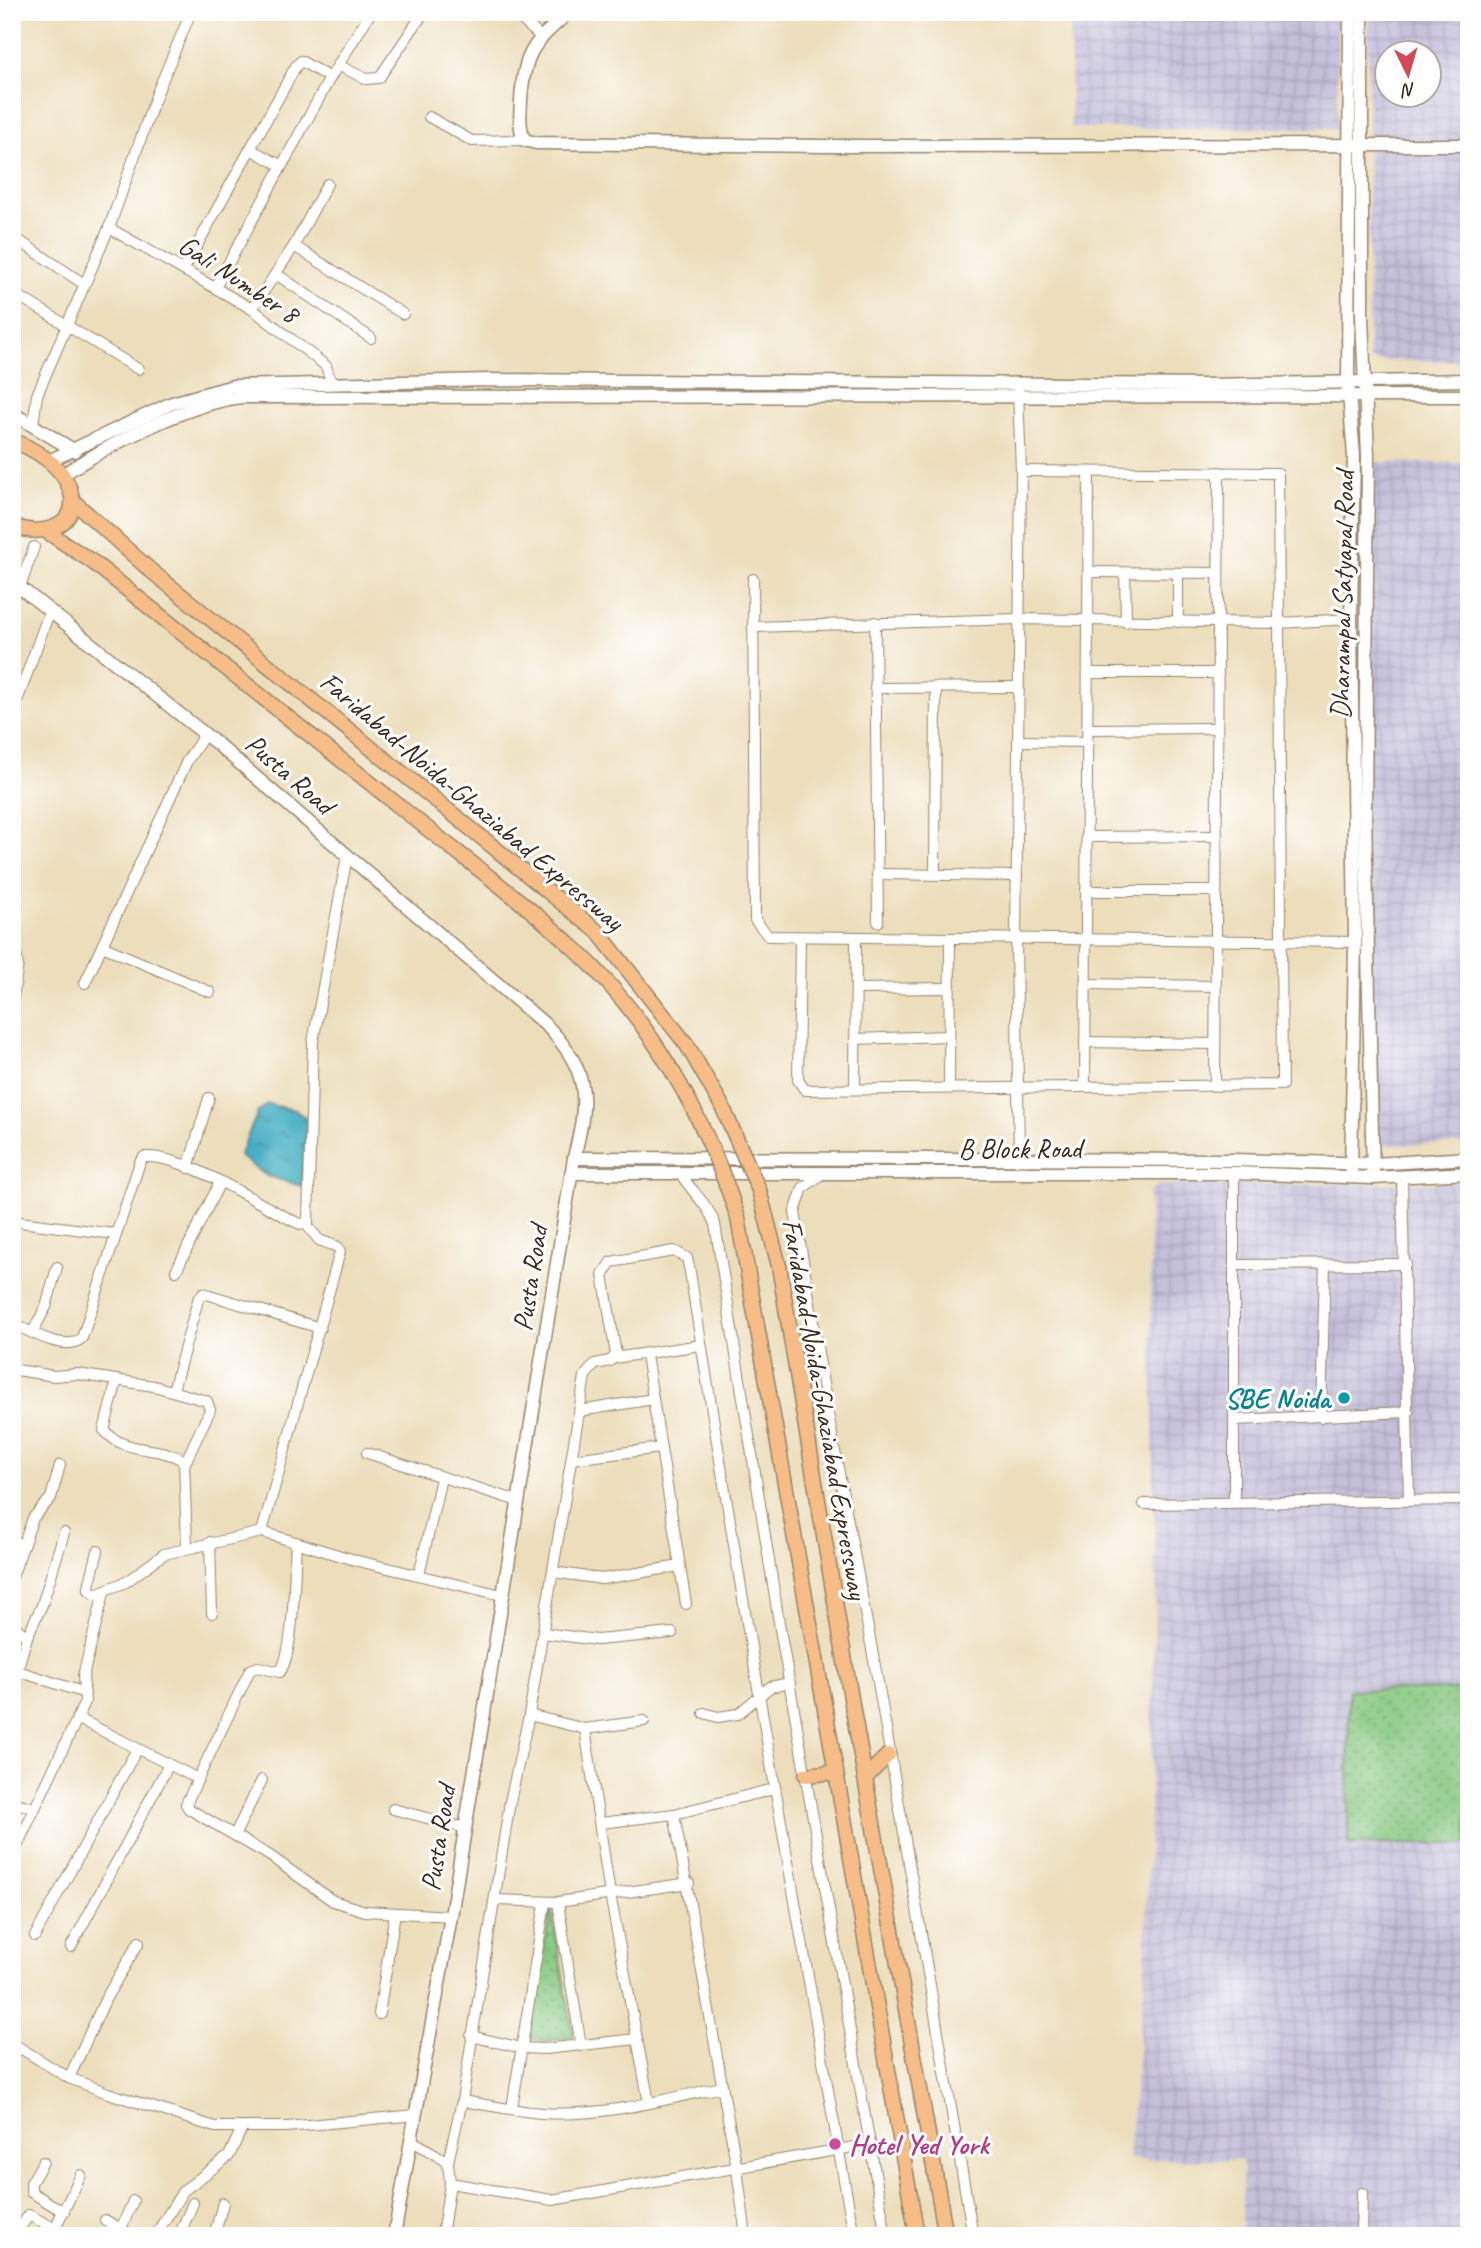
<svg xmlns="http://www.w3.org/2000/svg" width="1481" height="2248" font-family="Caveat,sans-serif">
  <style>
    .industrial { fill: url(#industrial-grid); fill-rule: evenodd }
    .green { fill: url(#green-dots); stroke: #60784e; stroke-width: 2 }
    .water { fill: url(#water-ripples); stroke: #406c70; stroke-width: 2 }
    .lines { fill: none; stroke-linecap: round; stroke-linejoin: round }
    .minor-casing { stroke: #94846c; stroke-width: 12 }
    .tertiary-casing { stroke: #94846c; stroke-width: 15 }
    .primary-casing { stroke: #94846c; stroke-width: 17 }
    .minor { stroke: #fff; stroke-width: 10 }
    .tertiary { stroke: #fff; stroke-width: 12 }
    .primary { stroke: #f7bd88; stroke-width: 14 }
    .primary-bridge-casing { stroke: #94846c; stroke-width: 17; stroke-linecap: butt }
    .primary-bridge { stroke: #f7bd88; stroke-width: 14 }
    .culture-dot { fill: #0f9aa8; stroke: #fff; stroke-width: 2.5 }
    .hotel-dot { fill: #d1479c; stroke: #fff; stroke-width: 2.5 }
    .labels { text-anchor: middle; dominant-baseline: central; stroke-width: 6; stroke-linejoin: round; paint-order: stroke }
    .street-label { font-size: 28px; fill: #3b2a1e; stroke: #fff }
    .culture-label { font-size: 28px; font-weight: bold; fill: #0d838f; stroke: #fff; text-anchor: end }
    .hotel-label { font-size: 28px; font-weight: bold; fill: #b23c85; stroke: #fff; text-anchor: start }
  </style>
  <defs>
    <pattern id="industrial-grid" width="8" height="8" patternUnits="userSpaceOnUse" patternTransform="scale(1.75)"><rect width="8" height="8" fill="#c5c0da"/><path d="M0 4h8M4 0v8" fill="none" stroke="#aaa5bb"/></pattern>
    <pattern id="green-dots" width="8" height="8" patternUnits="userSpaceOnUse" patternTransform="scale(1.75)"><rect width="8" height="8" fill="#84c67e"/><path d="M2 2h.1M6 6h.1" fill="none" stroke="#6da167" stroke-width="1.8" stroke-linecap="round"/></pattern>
    <pattern id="water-ripples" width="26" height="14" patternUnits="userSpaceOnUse" patternTransform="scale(1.75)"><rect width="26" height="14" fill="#45afc3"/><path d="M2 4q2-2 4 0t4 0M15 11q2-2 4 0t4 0" fill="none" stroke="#3b8f9e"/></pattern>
  </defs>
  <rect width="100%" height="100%" fill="#fff"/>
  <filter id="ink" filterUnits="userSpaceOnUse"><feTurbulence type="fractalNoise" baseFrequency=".0143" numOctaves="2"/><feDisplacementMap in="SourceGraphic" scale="14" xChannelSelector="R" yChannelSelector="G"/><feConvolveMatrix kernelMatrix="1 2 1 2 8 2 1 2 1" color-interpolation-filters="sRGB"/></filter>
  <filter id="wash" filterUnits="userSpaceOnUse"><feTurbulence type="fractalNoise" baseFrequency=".00686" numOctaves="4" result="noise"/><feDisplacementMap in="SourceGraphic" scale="28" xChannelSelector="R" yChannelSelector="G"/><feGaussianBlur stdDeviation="1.57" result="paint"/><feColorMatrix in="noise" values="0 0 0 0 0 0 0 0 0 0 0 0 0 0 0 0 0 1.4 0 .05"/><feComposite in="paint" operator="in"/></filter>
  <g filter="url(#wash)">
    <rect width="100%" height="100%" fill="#ecdebb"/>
    <g class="industrial">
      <rect x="1071" y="12" width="266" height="116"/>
      <path d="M1368 12H1469V361H1369ZM1386 52H1428V94H1386Z"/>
      <polygon points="1357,462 1469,463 1469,1144 1369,1145"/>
      <polygon points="1469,1183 1469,2236 1242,2236 1242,2160 1128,2159 1145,1976 1156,1591 1149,1192 1158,1185"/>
    </g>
    <g class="green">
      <polygon points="1349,1690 1468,1690 1467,1844 1348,1844"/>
      <polygon points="551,1908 574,2037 549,2041 529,2038"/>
    </g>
    <polygon class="water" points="267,1104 295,1110 307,1119 302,1186 267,1176 239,1156 258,1112"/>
  </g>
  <g filter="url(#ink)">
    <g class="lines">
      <g class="minor-casing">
        <g id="minor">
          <polyline points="513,12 541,37"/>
          <polyline points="338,65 366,79 379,78 424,12"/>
          <polyline points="429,117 472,141 524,140"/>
          <polyline points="250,149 282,166"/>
          <polyline points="109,228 252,309 326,366 331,382"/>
          <polyline points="12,236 84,284"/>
          <polyline points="294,246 403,314"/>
          <polyline points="184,269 296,66 301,61 330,78"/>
          <polyline points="276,274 371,338"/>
          <polyline points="215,288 330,78 371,12"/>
          <polyline points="12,292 138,369"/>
          <polyline points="252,309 294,246 327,184"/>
          <polyline points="1018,390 1021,471 1016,940 1019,1159"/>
          <polyline points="33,426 37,395 109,228 157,93 191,12"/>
          <polyline points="1090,572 1218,573"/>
          <polyline points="1125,573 1126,622"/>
          <polyline points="1178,573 1178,622"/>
          <polyline points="753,579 755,920 768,936 1355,942"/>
          <polyline points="20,587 34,547"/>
          <polyline points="875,622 878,922"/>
          <polyline points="753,627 1018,619 1279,623 1351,619"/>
          <polyline points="1089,673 1218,673"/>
          <polyline points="875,688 1018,687"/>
          <polyline points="12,715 50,610"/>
          <polyline points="1089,729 1217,728"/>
          <polyline points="1018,741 1088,742"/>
          <polyline points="1087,837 1217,836"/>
          <polyline points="877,874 1017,876"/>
          <polyline points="935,874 936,687"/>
          <polyline points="1086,891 1216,891"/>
          <polyline points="12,934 18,964 12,1003"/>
          <polyline points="800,939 798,1080 805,1090 1282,1085 1278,473 1021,471"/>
          <polyline points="102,946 210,992"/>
          <polyline points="85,983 187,761 205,734"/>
          <polyline points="1085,984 1215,986"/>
          <polyline points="857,989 949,988"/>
          <polyline points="855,1039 949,1036"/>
          <polyline points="1085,1042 1215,1044"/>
          <polyline points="1215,1085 1219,472"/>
          <polyline points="1085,1086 1089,472"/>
          <polyline points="949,1087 950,939"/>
          <polyline points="855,1088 856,939"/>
          <polyline points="188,1168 209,1098"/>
          <path d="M680 1173C691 1191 707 1203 715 1224L781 1635 886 2236"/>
          <polyline points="823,1173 803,1188 795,1212 828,1414 878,1682 973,2236"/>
          <polyline points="1402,1176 1409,1501"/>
          <polyline points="12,1221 115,1234"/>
          <polyline points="1235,1265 1406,1264"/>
          <polyline points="176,1271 220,1182"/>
          <path d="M12 1323C28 1331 67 1353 82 1338L140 1162 144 1157C187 1154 259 1206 300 1224L308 1222 313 1042 347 856"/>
          <polyline points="32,1333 46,1307 57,1267"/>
          <polyline points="646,1355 686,1604"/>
          <polyline points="614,1358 701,1345"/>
          <polyline points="12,1374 17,1370 54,1376 77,1374 154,1386 207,1401 210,1410 185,1463"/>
          <path d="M117 1380 104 1430C126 1456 159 1444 184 1461L187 1547"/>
          <polyline points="173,1390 198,1300 203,1293 320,1328"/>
          <polyline points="580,1411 653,1399"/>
          <polyline points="1321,1417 1325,1265"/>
          <polyline points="1235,1420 1408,1412"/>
          <polyline points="367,1453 518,1501"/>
          <polyline points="572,1459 661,1448"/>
          <polyline points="1234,1502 1234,1173"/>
          <polyline points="1144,1504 1469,1500"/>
          <polyline points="262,1532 340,1252 338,1247 319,1240 306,1224"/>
          <polyline points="12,1541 24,1544"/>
          <polyline points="210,1542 212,1613"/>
          <path d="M296 1542C294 1572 295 1650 280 1672L258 1667 250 1670 186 1804 189 1809 270 1856 333 1901 365 1911 451 1916"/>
          <polyline points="98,1551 89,1586 89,1590 95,1594 126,1582 164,1554 262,1532 358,1561 502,1595"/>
          <polyline points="553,1572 602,1579 680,1566"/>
          <polyline points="419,1575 441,1478"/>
          <polyline points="12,1577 33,1518 51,1498 60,1465"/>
          <polyline points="12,1624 27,1637 12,1687"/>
          <polyline points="543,1633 597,1640 672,1633"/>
          <polyline points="27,1637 42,1605 64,1533"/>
          <polyline points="18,1671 85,1693"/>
          <polyline points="704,1713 718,1717 738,1714 770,1687 790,1683"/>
          <polyline points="529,1715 585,1729 644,1721"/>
          <polyline points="77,1718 196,1778"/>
          <polyline points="585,1729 610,1894 649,2103"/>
          <polyline points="12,1802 35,1808 85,1702 83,1676 104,1593"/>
          <polyline points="393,1809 465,1828"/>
          <polyline points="674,1814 737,2169 746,2236"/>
          <polyline points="601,1823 674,1814 774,1789"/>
          <polyline points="235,1834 262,1780"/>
          <polyline points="12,1857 35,1808"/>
          <polyline points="495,1900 558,1902 689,1883"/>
          <polyline points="558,1902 581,2046"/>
          <polyline points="35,1936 137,1749"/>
          <polyline points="71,1947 168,1766"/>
          <polyline points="379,2014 395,1913"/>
          <polyline points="471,2036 522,2048 545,2049 637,2039"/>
          <polyline points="12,2043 69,2078 108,2093 215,2127 286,2127 416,2115"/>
          <polyline points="69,2078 106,1998 139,1942"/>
          <path d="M462 2101C488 2105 515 2111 542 2113 602 2117 664 2100 722 2087"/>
          <polyline points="512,2108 545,1903"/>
          <polyline points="411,2140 448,2162 450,2183 442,2236"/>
          <polyline points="43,2162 31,2183 31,2192 64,2212"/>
          <path d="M448 2162 462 2101 510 1802 529 1715 585 1376 595 1364 610 1361 616 1355 603 1274 611 1262 674 1251 687 1258 690 1272C740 1594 797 1915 854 2236"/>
          <polyline points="450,2183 552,2200 871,2144"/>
          <polyline points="105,2220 133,2236"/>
          <polyline points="121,2229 133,2201"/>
          <polyline points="14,2236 29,2215 69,2236"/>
          <polyline points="51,2236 81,2175"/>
          <polyline points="155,2236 183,2191 229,2156 242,2128"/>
          <polyline points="179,2236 193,2203"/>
          <polyline points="214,2236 223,2203"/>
          <polyline points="1361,2236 1362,2193"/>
        </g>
      </g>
      <g class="tertiary-casing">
        <g id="tertiary">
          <path d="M569 12C533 44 524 51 521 101 520 115 519 127 524 140L536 143 825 146 1469 145"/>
          <polyline points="1350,12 1348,382 1354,456 1351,619 1355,942 1351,1176"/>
          <polyline points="1362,12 1362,317 1368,456 1365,813 1373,1178"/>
          <polyline points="12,413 75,451"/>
          <polyline points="49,461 172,403 233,386 488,380 1208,385 1469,380"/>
          <path d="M62 475C109 445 187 403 242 397L1469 396"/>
          <path d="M12 581 216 743 548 1027C591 1073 588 1100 574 1158L451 1916 394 2236"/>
          <polyline points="574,1158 1234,1160 1373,1164 1469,1158"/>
          <polyline points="572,1173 1234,1173 1373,1178 1469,1173"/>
        </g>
      </g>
      <g class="primary-casing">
        <g id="primary">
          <path d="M12 440C36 450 68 468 72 498 76 530 33 538 12 524"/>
          <polyline points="73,501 150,570 412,781"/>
          <polyline points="46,531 94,563 394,802"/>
          <polyline points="853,1710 946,2236"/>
          <polyline points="826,1715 917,2236"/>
          <polyline points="806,1775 836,1772"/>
          <polyline points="865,1778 888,1755"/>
        </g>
      </g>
      <use href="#minor" class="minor"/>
      <use href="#tertiary" class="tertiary"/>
      <use href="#primary" class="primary"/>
      <g class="primary-bridge-casing">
        <g id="primary-bridge">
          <polyline points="412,781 598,932 687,1045 722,1106 759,1190 779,1266 853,1710"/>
          <path d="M394 802C454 851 519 897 576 950 653 1022 706 1119 738 1218L826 1715"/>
        </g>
      </g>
      <use href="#primary-bridge" class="primary-bridge"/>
    </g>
  </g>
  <circle class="culture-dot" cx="1344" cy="1398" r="7"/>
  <circle class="hotel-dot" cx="835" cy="2144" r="7"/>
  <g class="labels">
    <g class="street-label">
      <text transform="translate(239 279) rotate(33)">Gali Number 8</text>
      <text transform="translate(1342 595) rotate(-89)">Dharampal Satyapal Road</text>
      <text transform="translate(290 774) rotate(41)">Pusta Road</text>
      <text transform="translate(472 801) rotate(40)">Faridabad-Noida-Ghaziabad Expressway</text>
      <text x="1020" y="1148">B Block Road</text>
      <text transform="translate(530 1278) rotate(-81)">Pusta Road</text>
      <text transform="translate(825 1409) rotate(80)">Faridabad-Noida-Ghaziabad Expressway</text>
      <text transform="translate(438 1838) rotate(-81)">Pusta Road</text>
    </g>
    <g class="culture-label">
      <text x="1330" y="1398">SBE Noida</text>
    </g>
    <g class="hotel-label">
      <text x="849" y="2144">Hotel Yed York</text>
    </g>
  </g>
  <rect width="1481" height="2248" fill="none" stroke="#fff" stroke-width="42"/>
  <g transform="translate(1408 74) rotate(175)"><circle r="33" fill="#ffffff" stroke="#b1aaa5" stroke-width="2"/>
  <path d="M0-5L12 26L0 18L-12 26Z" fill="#d1495b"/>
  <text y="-10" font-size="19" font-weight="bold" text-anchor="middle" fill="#3b2a1e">N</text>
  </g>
</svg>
